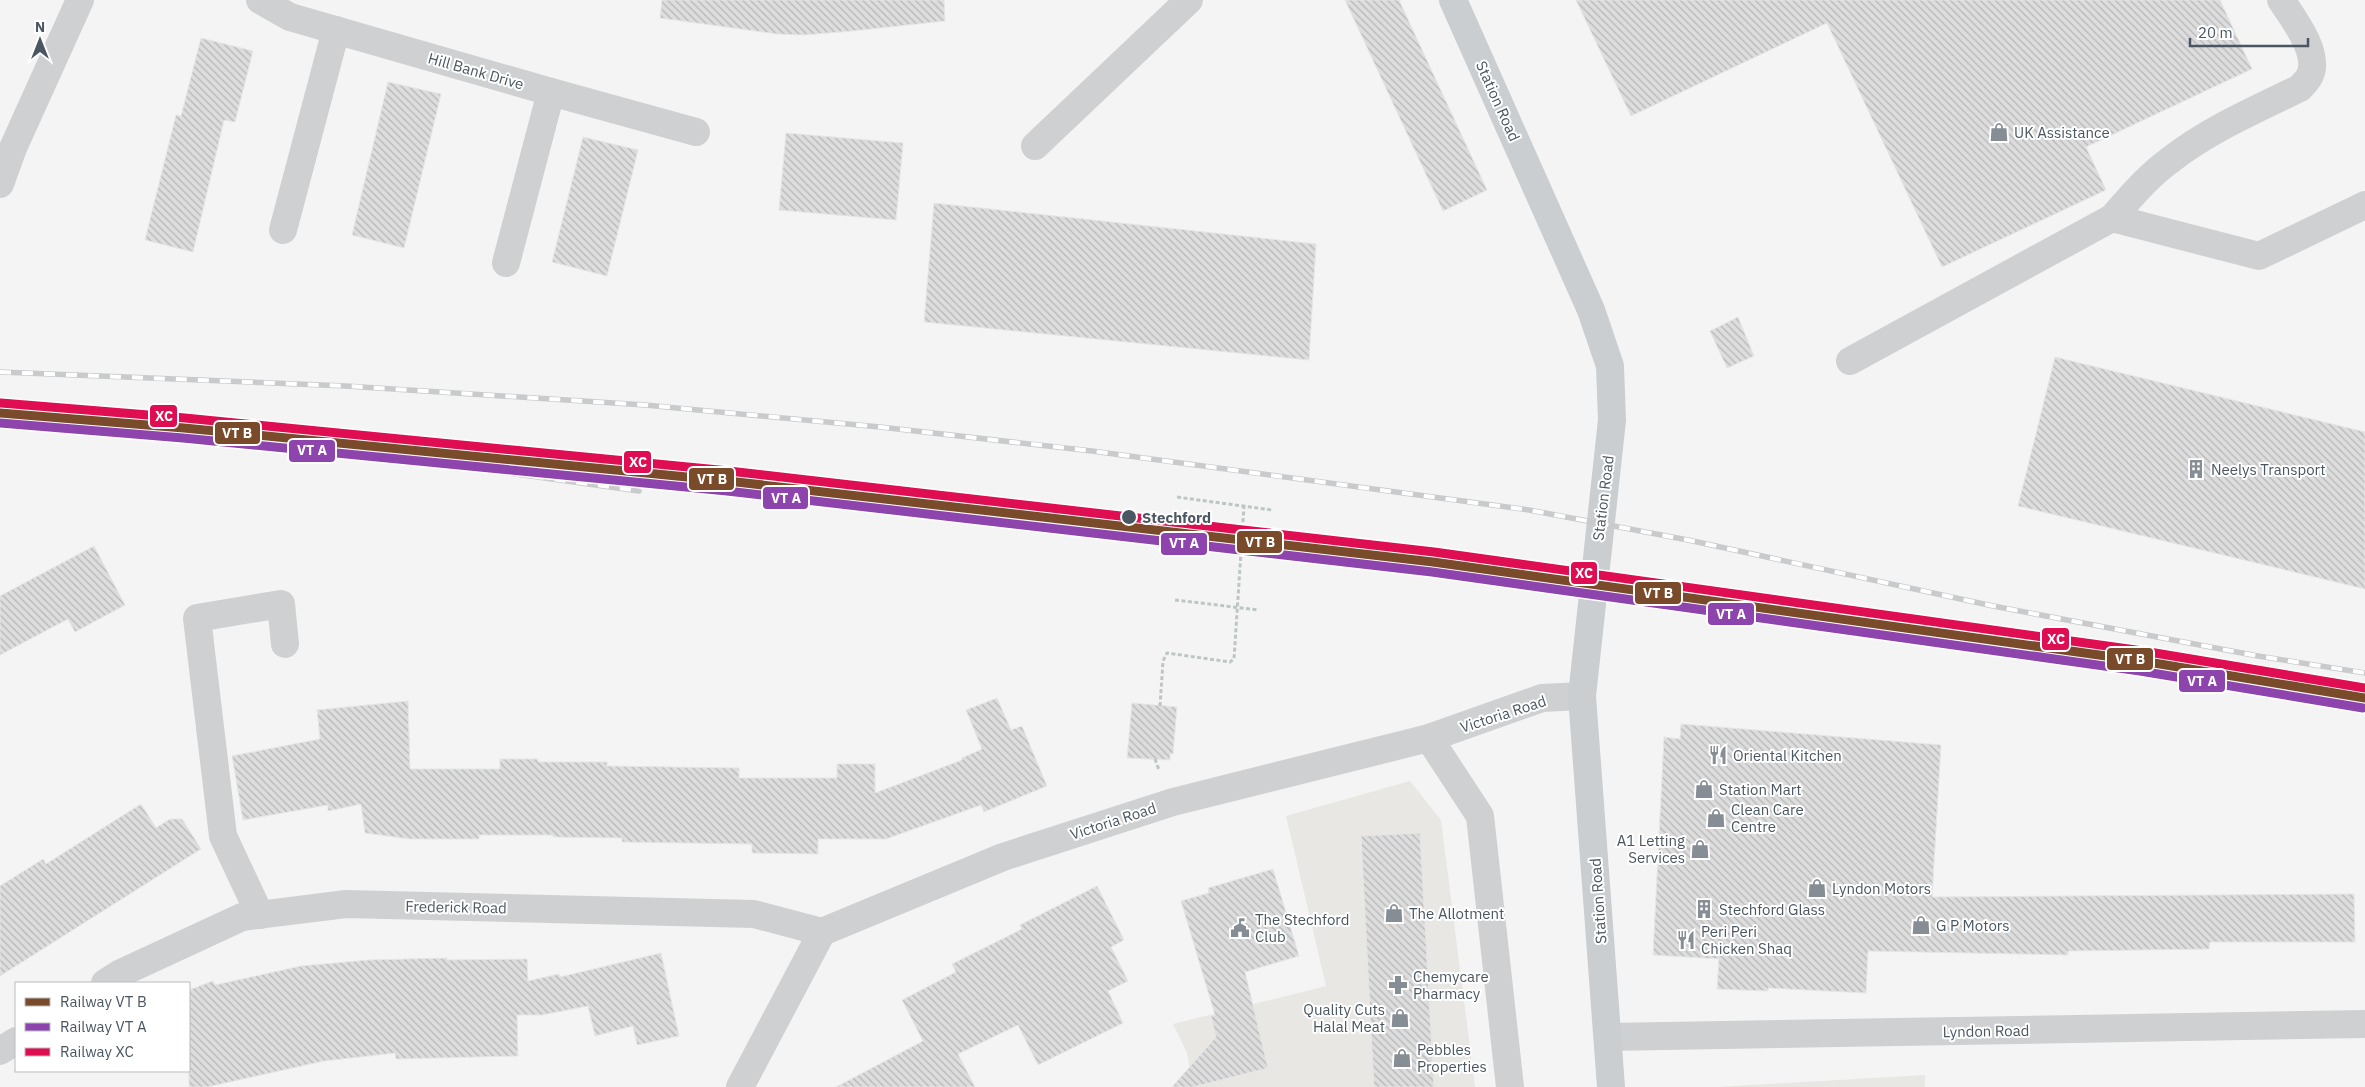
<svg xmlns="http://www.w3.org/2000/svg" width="2365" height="1087" font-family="'IBM Plex Sans',sans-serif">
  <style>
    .commercial { fill: #e8e7e3 }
    .building { fill: url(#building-back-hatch); stroke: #e5e6e7 }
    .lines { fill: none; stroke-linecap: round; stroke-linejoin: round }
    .path { stroke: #bcc7c4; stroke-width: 3; stroke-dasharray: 4 2.5; stroke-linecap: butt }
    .minor { stroke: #ced0d2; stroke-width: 28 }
    .major { stroke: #caced1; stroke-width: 28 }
    .rail-casing { stroke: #c9cacc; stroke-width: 5.5 }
    .rail { stroke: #fff; stroke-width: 4; stroke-dasharray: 11; stroke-linecap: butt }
    .rail-1-casing { stroke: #fff; stroke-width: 12 }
    .rail-2-casing { stroke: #fff; stroke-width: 12 }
    .rail-3-casing { stroke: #fff; stroke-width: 12 }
    .rail-1 { stroke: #7a4b2a; stroke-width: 9 }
    .rail-2 { stroke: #8e44ad; stroke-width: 9 }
    .rail-3 { stroke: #df0d52; stroke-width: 9 }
    .stop-dot { fill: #4a5661; stroke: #fff; stroke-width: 2 }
    .labels { text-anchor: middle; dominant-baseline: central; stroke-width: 4; stroke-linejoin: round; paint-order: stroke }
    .street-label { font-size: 15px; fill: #4a5661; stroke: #fff }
    .poi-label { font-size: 15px; fill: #4a5661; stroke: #fff; text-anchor: start }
    .stop-label { font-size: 15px; font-weight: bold; fill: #4a5661; stroke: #fff; text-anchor: start }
    .line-badge { stroke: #fff; stroke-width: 2 }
    .badge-label { font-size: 14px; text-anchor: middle; font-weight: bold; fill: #fff }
  </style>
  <defs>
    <pattern id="building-back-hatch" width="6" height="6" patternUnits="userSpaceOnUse" patternTransform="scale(1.25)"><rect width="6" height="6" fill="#ddddde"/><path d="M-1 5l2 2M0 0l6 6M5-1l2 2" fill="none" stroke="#b5b6b7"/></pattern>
  </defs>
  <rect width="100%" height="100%" fill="#f4f4f4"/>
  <g class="commercial">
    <polygon points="1410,781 1441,820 1475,1087 1193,1087 1187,1053 1173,1024 1326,986 1286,816"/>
    <polygon points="1925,1075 1925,1087 1717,1087"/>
  </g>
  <g class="building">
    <polygon points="662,0 944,0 945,21 852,31 804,35 777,34 660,18"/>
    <polygon points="1345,0 1399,0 1487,190 1443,211"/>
    <polygon points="1576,0 2220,0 2252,69 2086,147 2106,190 1942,267 1827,23 1631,116"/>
    <polygon points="201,38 253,51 235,122 224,120 193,252 145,240 176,115 181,116"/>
    <polygon points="388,82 441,94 404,248 352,235"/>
    <polygon points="786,133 903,143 896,220 779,210"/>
    <polygon points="583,137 638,150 607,276 552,262"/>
    <polygon points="934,203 1316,244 1309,360 924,322"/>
    <polygon points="1738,317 1754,356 1727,368 1710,331"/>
    <polygon points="2055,357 2365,432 2365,589 2018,506"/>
    <polygon points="94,546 125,605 75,632 68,619 0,655 0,596"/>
    <polygon points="997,698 1011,730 1022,726 1047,786 984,812 981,805 886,839 818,839 818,854 752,853 752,844 622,842 622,838 553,837 553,835 479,835 479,839 410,839 365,833 361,804 328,811 328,805 243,820 232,756 320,739 317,710 408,701 410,769 500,769 500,759 538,759 538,762 607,762 607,766 739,768 739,778 837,778 837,764 875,764 875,793 962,760 962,758 982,749 966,710"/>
    <polygon points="1132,703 1177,707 1173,754 1170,754 1170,760 1127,758"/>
    <polygon points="1681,724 1941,745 1932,897 2354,894 2355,942 2210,942 2209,949 2068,951 2068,955 1868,951 1866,993 1768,988 1768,991 1717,989 1719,959 1653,955 1664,737 1680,739"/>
    <polygon points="141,804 156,828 170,819 182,819 201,849 0,976 0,886 43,859 46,864"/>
    <polygon points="1420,833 1434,1087 1374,1087 1361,836"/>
    <polygon points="1273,869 1299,956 1245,972 1268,1068 1193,1087 1172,1087 1216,1037 1211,1016 1215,1015 1181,901 1209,893 1208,888"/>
    <polygon points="1097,886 1124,940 1111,947 1128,981 1108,991 1123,1023 1038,1065 1018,1025 958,1054 975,1087 836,1087 923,1041 902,1000 956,972 952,964 1022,929 1020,925"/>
    <polygon points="661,953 679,1036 637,1045 633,1026 595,1036 588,1006 542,1015 517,1015 518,1056 396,1059 395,1053 324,1061 207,1087 189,1087 189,990 213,981 215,985 301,966 369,960 447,958 447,960 527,959 528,981 559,974 560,977"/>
  </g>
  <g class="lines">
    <g class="path">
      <polyline points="1177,497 1272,510"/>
      <polyline points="1175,600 1259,610"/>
      <polyline points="1160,706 1163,661 1167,653 1230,662 1234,659 1244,506"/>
      <polyline points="1155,759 1159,770"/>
    </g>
    <g class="minor">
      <polyline points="260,0 290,17 551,92 696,132"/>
      <polyline points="1035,146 1189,0"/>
      <polyline points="0,184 13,148 80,0"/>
      <path d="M2112 218C2130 198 2147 177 2169 161 2208 130 2255 110 2300 88 2303 84 2308 80 2310 75 2320 53 2293 18 2281 0"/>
      <polyline points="283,230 336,30"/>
      <polyline points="506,263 551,92"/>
      <polyline points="1850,361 2112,218 2259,256 2365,205"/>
      <polyline points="1429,738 1480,816 1510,1087"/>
      <polyline points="260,915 223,836 197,618 281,604 285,644"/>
      <polyline points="105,983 119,974 242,917 346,904 754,914 822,932"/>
      <polyline points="1608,1037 2365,1024"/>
      <polyline points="0,1051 16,1041"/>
      <polyline points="740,1087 822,932 1003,857 1173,802 1429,738 1542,698 1582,696"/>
    </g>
    <polyline class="major" points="1453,0 1591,310 1610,366 1612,420 1582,696 1611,1087"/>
    <g class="rail-casing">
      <g id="rail">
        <polyline points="0,372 346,386 645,405 880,427 1092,451 1529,510 1688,540 1993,606 2258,656 2365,673"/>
        <polyline points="0,410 86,419"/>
        <polyline points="184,428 639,491"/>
      </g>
    </g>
    <use href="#rail" class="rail"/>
    <g class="rail-1-casing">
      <polyline id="rail-1" points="0,413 184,428 728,481 1433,562 2142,661 2365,698"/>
    </g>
    <g class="rail-2-casing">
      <polyline id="rail-2" points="0,423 183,438 727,491 1432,572 2140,671 2363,708"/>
    </g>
    <g class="rail-3-casing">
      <polyline id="rail-3" points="1,403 185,418 729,471 1434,552 2143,651 2365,688"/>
    </g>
    <use href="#rail-1" class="rail-1"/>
    <use href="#rail-2" class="rail-2"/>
    <use href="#rail-3" class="rail-3"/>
  </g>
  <defs>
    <g id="shop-bare" transform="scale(1.5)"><path d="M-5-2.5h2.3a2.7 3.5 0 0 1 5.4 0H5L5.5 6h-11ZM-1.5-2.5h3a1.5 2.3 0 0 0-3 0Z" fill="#868d94" stroke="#fff" stroke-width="2.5" paint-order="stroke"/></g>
    <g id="building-bare" transform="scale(1.5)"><path d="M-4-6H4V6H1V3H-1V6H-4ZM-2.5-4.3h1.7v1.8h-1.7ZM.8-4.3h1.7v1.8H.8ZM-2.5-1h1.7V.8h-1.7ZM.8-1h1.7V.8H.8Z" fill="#868d94" stroke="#fff" stroke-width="2.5" paint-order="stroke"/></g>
    <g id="restaurant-bare" transform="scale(1.5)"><path d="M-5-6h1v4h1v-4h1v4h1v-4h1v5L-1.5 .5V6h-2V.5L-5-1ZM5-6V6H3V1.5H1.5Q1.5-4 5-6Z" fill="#868d94" stroke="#fff" stroke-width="2.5" paint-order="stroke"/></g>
    <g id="civic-bare" transform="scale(1.5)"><path d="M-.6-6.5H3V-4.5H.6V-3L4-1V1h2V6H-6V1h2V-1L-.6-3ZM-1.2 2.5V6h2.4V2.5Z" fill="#868d94" stroke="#fff" stroke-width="2.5" paint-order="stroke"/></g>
    <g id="pharmacy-bare" transform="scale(1.5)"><path d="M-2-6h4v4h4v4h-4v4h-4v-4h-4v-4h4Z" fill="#868d94" stroke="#fff" stroke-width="2.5" paint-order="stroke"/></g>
  </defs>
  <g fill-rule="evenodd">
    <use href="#shop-bare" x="1999" y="132"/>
    <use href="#building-bare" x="2196" y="469"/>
    <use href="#restaurant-bare" x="1718" y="755"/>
    <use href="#shop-bare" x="1704" y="789"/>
    <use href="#shop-bare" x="1716" y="818"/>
    <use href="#shop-bare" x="1700" y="849"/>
    <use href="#shop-bare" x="1817" y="888"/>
    <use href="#building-bare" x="1704" y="909"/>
    <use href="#shop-bare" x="1394" y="913"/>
    <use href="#shop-bare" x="1921" y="925"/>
    <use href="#civic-bare" x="1240" y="928"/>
    <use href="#restaurant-bare" x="1686" y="940"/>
    <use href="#pharmacy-bare" x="1398" y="985"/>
    <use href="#shop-bare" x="1400" y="1018"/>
    <use href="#shop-bare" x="1402" y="1058"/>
  </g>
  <circle class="stop-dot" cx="1129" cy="517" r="8"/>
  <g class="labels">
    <g class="street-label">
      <text transform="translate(476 71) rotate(16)">Hill Bank Drive</text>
      <text transform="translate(1498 101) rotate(66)">Station Road</text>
      <text transform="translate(1603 498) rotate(-83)">Station Road</text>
      <text transform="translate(1503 714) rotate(-18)">Victoria Road</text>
      <text transform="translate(1113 821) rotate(-18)">Victoria Road</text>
      <text transform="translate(1598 901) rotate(-94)">Station Road</text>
      <text transform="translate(456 907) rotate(1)">Frederick Road</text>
      <text transform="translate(1986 1031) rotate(-1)">Lyndon Road</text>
    </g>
    <g class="poi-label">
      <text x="2014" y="132">UK Assistance</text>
      <text x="2211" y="469">Neelys Transport</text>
      <text x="1733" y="755">Oriental Kitchen</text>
      <text x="1719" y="789">Station Mart</text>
      <text x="1731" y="809">Clean Care<tspan x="1731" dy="17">Centre</tspan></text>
      <text x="1685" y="840" text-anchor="end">A1 Letting<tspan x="1685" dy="17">Services</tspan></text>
      <text x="1832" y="888">Lyndon Motors</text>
      <text x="1719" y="909">Stechford Glass</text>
      <text x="1409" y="913">The Allotment</text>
      <text x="1255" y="919">The Stechford<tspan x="1255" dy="17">Club</tspan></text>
      <text x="1936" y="925">G P Motors</text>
      <text x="1701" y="931">Peri Peri<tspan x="1701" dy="17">Chicken Shaq</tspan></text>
      <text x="1413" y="976">Chemycare<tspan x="1413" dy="17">Pharmacy</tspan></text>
      <text x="1385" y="1009" text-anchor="end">Quality Cuts<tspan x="1385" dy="17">Halal Meat</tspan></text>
      <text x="1417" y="1049">Pebbles<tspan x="1417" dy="17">Properties</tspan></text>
    </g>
    <g class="stop-label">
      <text x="1142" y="517">Stechford</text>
    </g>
  </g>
  <g class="line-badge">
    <rect x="149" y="404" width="29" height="24" rx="5" fill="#df0d52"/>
    <rect x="214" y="421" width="47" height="24" rx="5" fill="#7a4b2a"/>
    <rect x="288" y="439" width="48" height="24" rx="5" fill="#8e44ad"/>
    <rect x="623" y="450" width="29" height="24" rx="5" fill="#df0d52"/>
    <rect x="688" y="467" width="47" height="24" rx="5" fill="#7a4b2a"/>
    <rect x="762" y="486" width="47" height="24" rx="5" fill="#8e44ad"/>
    <rect x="1236" y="530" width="47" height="24" rx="5" fill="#7a4b2a"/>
    <rect x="1160" y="532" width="48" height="24" rx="5" fill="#8e44ad"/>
    <rect x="1570" y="561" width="28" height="24" rx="5" fill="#df0d52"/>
    <rect x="1634" y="581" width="48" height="24" rx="5" fill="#7a4b2a"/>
    <rect x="1707" y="602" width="48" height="24" rx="5" fill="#8e44ad"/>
    <rect x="2041" y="627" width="29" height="24" rx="5" fill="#df0d52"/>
    <rect x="2106" y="647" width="48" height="24" rx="5" fill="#7a4b2a"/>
    <rect x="2178" y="669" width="48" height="24" rx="5" fill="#8e44ad"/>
  </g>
  <g class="badge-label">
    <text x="164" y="421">XC</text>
    <text x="237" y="438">VT B</text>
    <text x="312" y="455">VT A</text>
    <text x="638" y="467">XC</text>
    <text x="712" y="484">VT B</text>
    <text x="786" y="503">VT A</text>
    <text x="1260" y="547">VT B</text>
    <text x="1184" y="548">VT A</text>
    <text x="1584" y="578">XC</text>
    <text x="1658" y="598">VT B</text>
    <text x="1731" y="619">VT A</text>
    <text x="2056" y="644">XC</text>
    <text x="2130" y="664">VT B</text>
    <text x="2202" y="686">VT A</text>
  </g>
  <rect x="15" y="982" width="175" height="90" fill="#ffffff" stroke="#b7bbc0"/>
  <rect x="25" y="998" width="25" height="8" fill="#7a4b2a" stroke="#b7bbc0"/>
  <text x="60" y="1007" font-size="15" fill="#4a5661">Railway VT B</text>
  <rect x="25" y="1023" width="25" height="8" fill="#8e44ad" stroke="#b7bbc0"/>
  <text x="60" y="1032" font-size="15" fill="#4a5661">Railway VT A</text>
  <rect x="25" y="1048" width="25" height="8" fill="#df0d52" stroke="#b7bbc0"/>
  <text x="60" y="1057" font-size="15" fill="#4a5661">Railway XC</text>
  <g transform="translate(40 40)" stroke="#ffffff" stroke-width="4" paint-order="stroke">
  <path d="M0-4L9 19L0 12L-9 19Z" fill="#4a5661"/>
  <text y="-8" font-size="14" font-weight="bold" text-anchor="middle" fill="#4a5661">N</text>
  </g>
  <path d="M2190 38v8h118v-8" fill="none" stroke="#4a5661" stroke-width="2.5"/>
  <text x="2198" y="38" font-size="15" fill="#4a5661" stroke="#ffffff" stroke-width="4" paint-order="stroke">20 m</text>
</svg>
